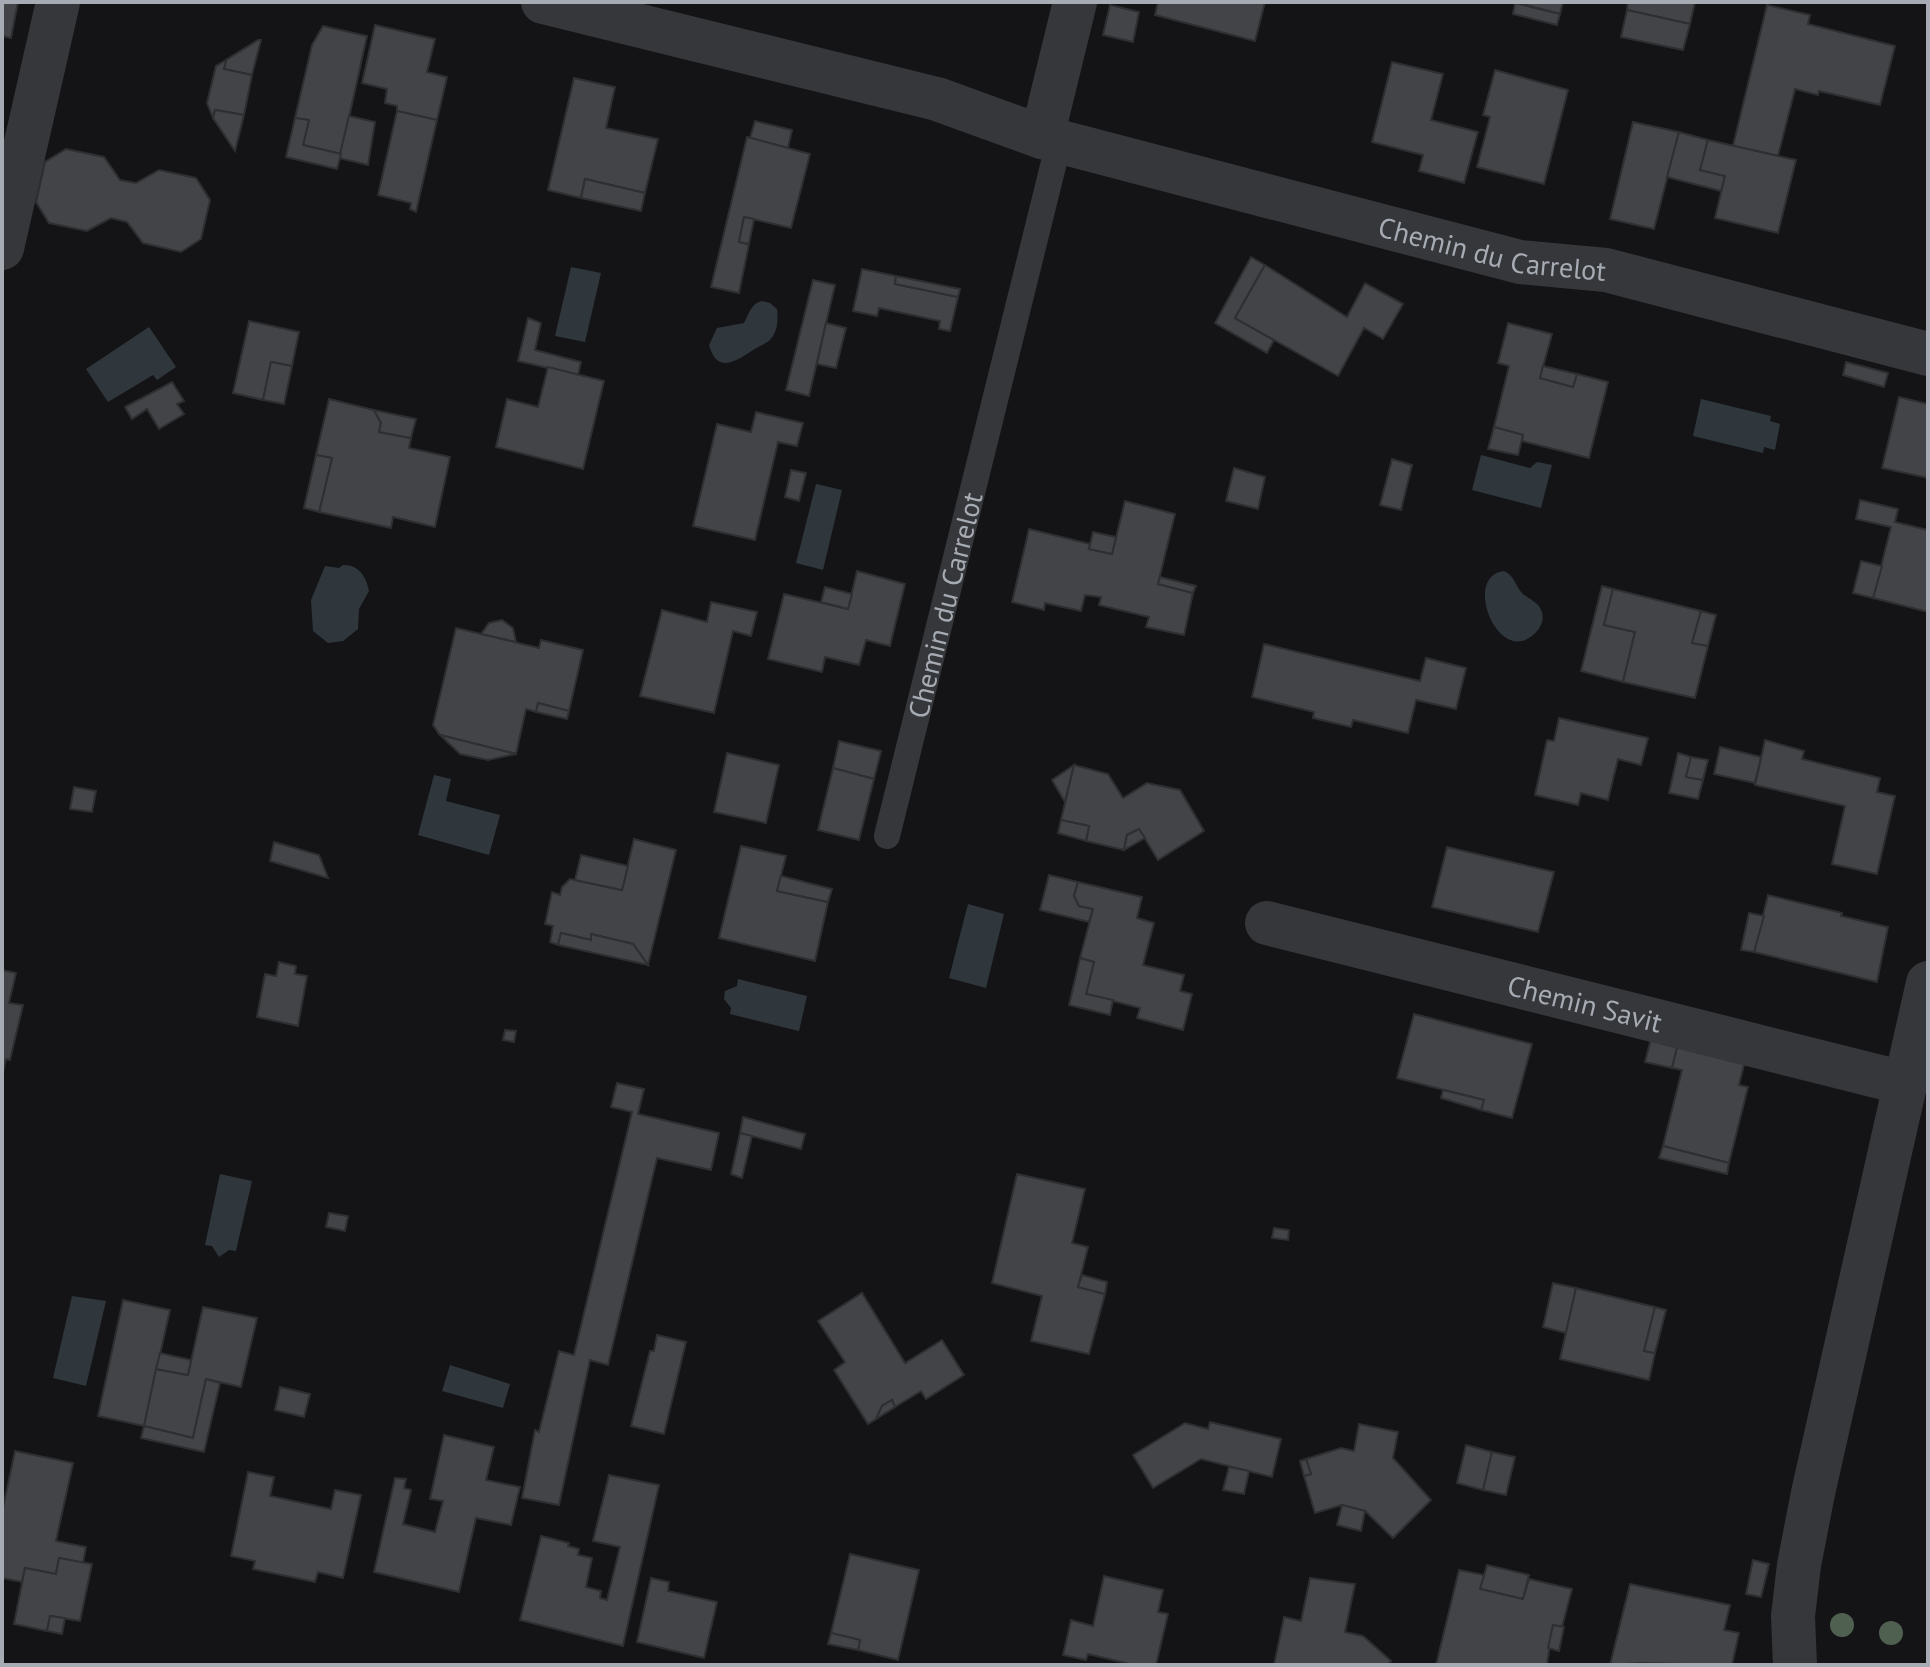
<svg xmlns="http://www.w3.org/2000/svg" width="1930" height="1667" font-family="'PT Sans',sans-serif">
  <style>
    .water { fill: #2f373d }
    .building { fill: #434448; stroke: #2e2f31; stroke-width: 2 }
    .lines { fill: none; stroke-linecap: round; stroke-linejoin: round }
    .service { stroke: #36373a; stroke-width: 26 }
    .minor { stroke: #36373a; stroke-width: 44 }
    .tree { fill: #4f6051 }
    .labels { text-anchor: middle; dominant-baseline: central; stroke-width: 6; stroke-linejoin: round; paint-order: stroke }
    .street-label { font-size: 28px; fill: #a7acb4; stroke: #0f0f11 }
  </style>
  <rect width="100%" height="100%" fill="#141416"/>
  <g class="water">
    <polygon points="571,267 601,273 585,342 555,336"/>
    <path d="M762 301 770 303 777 309C778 319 778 332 770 340 765 344 758 347 753 350 735 362 717 374 709 345L717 328 744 323C749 314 751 303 762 301Z"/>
    <polygon points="149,327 176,367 157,380 153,375 108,402 86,369"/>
    <polygon points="1701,399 1771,416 1770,421 1780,424 1775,450 1764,447 1763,453 1693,436"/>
    <polygon points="1481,455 1530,468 1537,462 1552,465 1541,508 1472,490"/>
    <polygon points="816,484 842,490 823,570 796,563"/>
    <path d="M343 565C359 565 366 576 369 591L359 609 358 629 343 641 328 643 313 631 311 600 325 566 339 568Z"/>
    <path d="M1504 571C1515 576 1515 586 1523 594 1528 598 1534 601 1538 605 1549 618 1539 634 1525 640 1493 653 1465 576 1504 571Z"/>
    <polygon points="434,775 451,779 446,801 500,815 489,855 418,835"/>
    <polygon points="968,904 1004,914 986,988 949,978"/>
    <polygon points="738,979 807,996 799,1031 730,1014 731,1008 724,999 725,991 737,986"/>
    <polygon points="220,1174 252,1181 236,1251 229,1250 219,1257 212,1246 205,1245"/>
    <polygon points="72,1296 106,1301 86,1386 53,1378"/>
    <polygon points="450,1365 510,1384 503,1408 442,1391"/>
  </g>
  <g class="building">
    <polygon points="2,2 18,2 11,38 2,36"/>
    <polygon points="1158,2 1265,2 1255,41 1155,15"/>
    <polygon points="1515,2 1563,2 1560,14"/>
    <polygon points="1628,2 1695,2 1690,24 1627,10"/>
    <polygon points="1515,3 1560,14 1557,25 1513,14"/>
    <polygon points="1110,5 1139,12 1133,42 1103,35"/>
    <polygon points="1767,5 1810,15 1808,24 1895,46 1880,105 1819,91 1818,95 1795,89 1778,156 1733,146"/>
    <polygon points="1627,10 1690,24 1683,50 1621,37"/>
    <polygon points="375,25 435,39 427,72 447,77 437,120 397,111 397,106 385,103 387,89 362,83"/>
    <polygon points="323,26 367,36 341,154 303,145 309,120 295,118 312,45"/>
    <polygon points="258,40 261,40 252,75 224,69 226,60"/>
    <polygon points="226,60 224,69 252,75 244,115 215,110 213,118 207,103 216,66"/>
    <polygon points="1392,62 1443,74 1431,120 1478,132 1464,183 1419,171 1423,155 1372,142"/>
    <polygon points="1495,70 1568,90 1544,184 1477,167 1490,117 1483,115"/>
    <polygon points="574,78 615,87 606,128 658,139 645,193 585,179 581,198 548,190"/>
    <polygon points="215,110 244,115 235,151 213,118"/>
    <polygon points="397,111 437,120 416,212 410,209 411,203 378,195"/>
    <polygon points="349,116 375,122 368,165 339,158"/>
    <polygon points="295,118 309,120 303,145 341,154 337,169 286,157"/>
    <polygon points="755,121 792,130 788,148 750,138"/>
    <polygon points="1633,122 1679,132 1654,229 1610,219"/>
    <polygon points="1679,132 1708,140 1700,170 1725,176 1721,191 1667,177"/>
    <polygon points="747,137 810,154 791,228 744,217 739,242 749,244 739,293 711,287"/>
    <polygon points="1708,140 1796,160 1778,233 1715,218 1725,176 1700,170"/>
    <polygon points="66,149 104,157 120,180 136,183 159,170 196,178 210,200 201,239 181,252 143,243 127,222 111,218 87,231 49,223 36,202 45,162"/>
    <polygon points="585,179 645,193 641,211 581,198"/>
    <polygon points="744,217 754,219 749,244 739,242"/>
    <polygon points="1251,257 1265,265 1235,318 1274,340 1267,353 1215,323"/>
    <polygon points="1265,265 1347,317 1365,283 1403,304 1383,339 1364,328 1338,376 1235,318"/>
    <polygon points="862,269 896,276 895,284 958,297 950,331 939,329 940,321 879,308 877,316 853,311"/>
    <polygon points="896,276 960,289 958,297 895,284"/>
    <polygon points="813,280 835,285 809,396 786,390"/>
    <polygon points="528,318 541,323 535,350 581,362 578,375 518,361"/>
    <polygon points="249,321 299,332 292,366 271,362 263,400 233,393"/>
    <polygon points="826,323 846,328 836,368 817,364"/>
    <polygon points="1508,323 1552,334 1540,378 1573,387 1577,374 1608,382 1589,458 1522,441 1523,435 1494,427 1509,366 1498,363"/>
    <polygon points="271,362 292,366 284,404 263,400"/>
    <polygon points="1846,362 1888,373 1884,387 1843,375"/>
    <polygon points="1543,366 1577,374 1573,387 1540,378"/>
    <polygon points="548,367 604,381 583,469 496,447 507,399 538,407"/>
    <polygon points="172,382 184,401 177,404 184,414 159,429 147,409 132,419 125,407"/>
    <polygon points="1899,397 1928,404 1928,478 1882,468"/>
    <polygon points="329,399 374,410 381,423 379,432 411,438 409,448 450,457 435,527 393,517 391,528 319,512 332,458 316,455"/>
    <polygon points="374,410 416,419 411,438 379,432 381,423"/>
    <polygon points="756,412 803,423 797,446 778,442 755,540 693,526 717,424 751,432"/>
    <polygon points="1494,427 1523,435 1518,455 1488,449"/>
    <polygon points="316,455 332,458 319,512 304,508"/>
    <polygon points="1392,459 1412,465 1401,510 1380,505"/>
    <polygon points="1234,468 1265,477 1258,509 1226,501"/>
    <polygon points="791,470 806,473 799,501 785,497"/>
    <polygon points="1860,500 1898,509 1895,522 1928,530 1928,612 1873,598 1891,527 1856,519"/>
    <polygon points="1125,501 1175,514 1158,584 1193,593 1184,635 1146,627 1149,617 1099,605 1101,597 1085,595 1081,611 1045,603 1044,610 1012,602 1029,529 1090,544 1089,549 1112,554"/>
    <polygon points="1093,532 1116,537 1112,554 1089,549"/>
    <polygon points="1861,561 1882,566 1873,598 1853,593"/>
    <polygon points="857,571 905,584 890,646 866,640 859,665 825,657 822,672 768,659 784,594 848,609"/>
    <polygon points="1160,577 1196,586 1193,593 1158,584"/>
    <polygon points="1602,586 1613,589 1604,625 1635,632 1623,682 1581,671"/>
    <polygon points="825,587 852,594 848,609 821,602"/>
    <polygon points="1613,589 1701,611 1692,643 1708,646 1695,698 1623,682 1635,632 1604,625"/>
    <polygon points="711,602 757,612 751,636 733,631 714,713 640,696 662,610 707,622"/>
    <polygon points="1701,611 1716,615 1708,646 1692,643"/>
    <polygon points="502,620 513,628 516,642 481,634 489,623"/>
    <polygon points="456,628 539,648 541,640 583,650 569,711 538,703 536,712 526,709 516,754 440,735 433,725"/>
    <polygon points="1264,644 1420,681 1426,658 1466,668 1456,709 1416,700 1408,733 1353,720 1351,727 1313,718 1314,712 1252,697"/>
    <polygon points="538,703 569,711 567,719 536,712"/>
    <polygon points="1559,718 1648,738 1641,765 1618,759 1608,800 1581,793 1578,805 1535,795 1547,740 1554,741"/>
    <polygon points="440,735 516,754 488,760 460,754"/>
    <polygon points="1765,740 1804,751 1802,759 1880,778 1877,792 1895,796 1877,874 1832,864 1845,806 1755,785"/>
    <polygon points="839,741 881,751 874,779 833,768"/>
    <polygon points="1720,747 1761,757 1755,783 1714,774"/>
    <polygon points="727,753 779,765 766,823 714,812"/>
    <polygon points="1678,753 1691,757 1686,777 1703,780 1698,799 1669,793"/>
    <polygon points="1691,757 1708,760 1703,780 1686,777"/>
    <polygon points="1074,765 1065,802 1052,780"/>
    <polygon points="1074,765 1108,774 1123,798 1147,783 1180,790 1204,831 1158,860 1139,829 1127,835 1124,850 1086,841 1089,826 1061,820"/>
    <polygon points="833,768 874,779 859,840 818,830"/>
    <polygon points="74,787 96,791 92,812 70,809"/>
    <polygon points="1061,820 1089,826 1086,841 1058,833"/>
    <polygon points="1139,829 1145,838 1124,850 1127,835"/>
    <polygon points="634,839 676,850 648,965 633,944 591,934 591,940 561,933 558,945 550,942 553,926 545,924 552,892 560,895 562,887 570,879 622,890"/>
    <polygon points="274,842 319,855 328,878 270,861"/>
    <polygon points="741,846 786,856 777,891 828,902 815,961 719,938"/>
    <polygon points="1447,847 1554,872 1538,932 1432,907"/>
    <polygon points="581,855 628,866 622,890 575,880"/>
    <polygon points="1049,875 1078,882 1074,896 1079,906 1093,909 1089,922 1040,910"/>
    <polygon points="781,876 832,889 828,902 777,891"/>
    <polygon points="1078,882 1142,897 1137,918 1154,923 1143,965 1184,975 1180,991 1192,994 1183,1030 1137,1018 1140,1008 1086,994 1094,962 1080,958 1093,909 1079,906 1074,896"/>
    <polygon points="1768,895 1842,913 1841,916 1888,927 1877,982 1754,952"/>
    <polygon points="1749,913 1764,916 1754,952 1741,950"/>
    <polygon points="561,933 591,940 591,934 633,944 648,965 558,945"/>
    <polygon points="1080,958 1094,962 1086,994 1113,1000 1110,1015 1069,1005"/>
    <polygon points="279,962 296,966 295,974 307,976 298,1026 257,1017 265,974 276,976"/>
    <polygon points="2,970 16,973 9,1003 23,1005 10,1060 6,1059 2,1076"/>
    <polygon points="1414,1014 1532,1044 1512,1118 1481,1110 1484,1100 1397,1078"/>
    <polygon points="505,1030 516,1031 514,1042 503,1040"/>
    <polygon points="1651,1039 1678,1044 1672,1068 1645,1062"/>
    <polygon points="1678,1044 1745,1061 1739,1085 1748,1087 1729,1163 1663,1146 1682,1070 1672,1068"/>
    <polygon points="617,1083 644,1089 638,1114 719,1133 711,1170 657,1158 608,1365 590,1360 559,1505 522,1498 535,1430 539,1432 559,1351 574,1355 632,1112 611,1107"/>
    <polygon points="1443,1090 1484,1100 1481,1110 1441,1098"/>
    <polygon points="743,1117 805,1134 801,1149 740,1133"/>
    <polygon points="740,1133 752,1136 742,1178 731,1174"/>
    <polygon points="1663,1146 1729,1163 1727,1174 1659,1158"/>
    <polygon points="1017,1174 1085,1189 1072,1243 1088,1247 1078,1287 1105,1294 1089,1354 1031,1341 1042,1296 992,1283"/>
    <polygon points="329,1213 348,1216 345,1231 326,1227"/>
    <polygon points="1274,1228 1289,1230 1288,1240 1272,1238"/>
    <polygon points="1082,1275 1107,1282 1105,1294 1078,1287"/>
    <polygon points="1553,1283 1576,1288 1566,1333 1543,1327"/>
    <polygon points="1576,1288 1655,1307 1644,1351 1655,1353 1649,1380 1560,1359"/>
    <polygon points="862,1293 905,1363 942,1340 964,1375 926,1399 921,1391 895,1407 892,1400 882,1406 876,1419 868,1424 834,1370 845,1362 818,1321"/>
    <polygon points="123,1300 170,1310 144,1426 98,1416"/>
    <polygon points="203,1307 257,1318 241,1387 206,1379 193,1438 144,1426 156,1369 188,1375"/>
    <polygon points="1655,1307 1666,1310 1655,1353 1644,1351"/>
    <polygon points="657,1335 686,1342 664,1434 631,1426 650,1351 654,1351"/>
    <polygon points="160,1353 191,1360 188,1375 156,1369"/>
    <polygon points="206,1379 220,1383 204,1452 141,1438 144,1426 193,1438"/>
    <polygon points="280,1387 310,1394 304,1417 275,1410"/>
    <polygon points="892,1400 895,1407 876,1419 882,1406"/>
    <polygon points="1210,1422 1281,1439 1272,1477 1201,1459 1153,1488 1133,1455 1185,1423 1208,1429"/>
    <polygon points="1359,1424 1398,1432 1393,1458 1431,1500 1393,1538 1365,1511 1342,1505 1315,1513 1304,1476 1311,1474 1306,1459 1341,1448 1354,1451"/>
    <polygon points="444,1435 494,1447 486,1480 520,1487 511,1525 476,1518 459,1592 374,1572 395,1478 406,1479 404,1488 411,1490 403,1524 435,1532 443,1501 430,1499"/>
    <polygon points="1466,1445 1492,1452 1483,1490 1457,1483"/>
    <polygon points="15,1451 73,1463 56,1541 86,1547 83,1563 59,1558 56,1574 25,1568 22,1582 2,1578 2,1512"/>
    <polygon points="1492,1452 1515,1457 1506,1495 1483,1490"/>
    <polygon points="1306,1459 1311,1474 1304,1476 1300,1461"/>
    <polygon points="1229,1467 1249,1471 1244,1494 1223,1490"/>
    <polygon points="248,1472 274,1477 270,1496 331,1509 335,1490 361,1495 343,1578 318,1572 315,1582 253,1569 255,1561 231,1556"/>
    <polygon points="609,1475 659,1485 623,1646 520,1620 541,1536 569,1543 568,1546 579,1549 578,1555 592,1558 586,1587 601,1591 600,1598 607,1600 620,1547 593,1541"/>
    <polygon points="1342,1505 1365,1511 1361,1531 1337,1525"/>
    <polygon points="850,1554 919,1570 898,1660 858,1650 860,1640 831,1633"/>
    <polygon points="59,1558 92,1564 80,1621 50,1616 47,1631 14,1624 25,1568 56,1574"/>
    <polygon points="1753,1560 1769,1564 1761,1597 1746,1594"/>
    <polygon points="1487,1565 1529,1575 1523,1599 1480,1589"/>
    <polygon points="1459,1570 1484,1575 1480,1589 1523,1599 1529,1579 1572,1589 1562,1627 1553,1625 1547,1665 1436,1665"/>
    <polygon points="1104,1576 1163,1590 1158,1612 1168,1614 1156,1665 1134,1665 1088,1654 1086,1660 1063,1655 1071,1620 1093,1626"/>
    <polygon points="651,1578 669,1582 668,1591 717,1602 704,1658 637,1642"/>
    <polygon points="1310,1578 1355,1584 1345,1632 1363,1636 1391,1661 1388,1665 1274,1665 1284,1617 1301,1621"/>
    <polygon points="1630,1584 1730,1605 1724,1630 1739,1633 1732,1665 1640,1663 1610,1665"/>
    <polygon points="50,1616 65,1618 62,1634 47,1631"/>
    <polygon points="1553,1625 1564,1627 1559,1651 1548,1648"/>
    <polygon points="831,1633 860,1640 858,1650 828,1644"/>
  </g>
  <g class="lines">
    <path class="service" id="s1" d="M887 836 1059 142"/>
    <g class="minor">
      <path id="s2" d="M543 2 937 99 1042 137 1520 262 1606 270 1928 354"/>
      <polyline points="1042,137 1075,2"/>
      <polyline points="2,248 58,2"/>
      <path id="s3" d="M1267 923 1904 1083"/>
      <polyline points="1795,1665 1793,1616 1799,1565 1813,1493 1928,983"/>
    </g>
  </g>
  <g class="tree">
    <circle cx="1842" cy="1625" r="12"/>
    <circle cx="1891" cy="1633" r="12"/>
  </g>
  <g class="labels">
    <g class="street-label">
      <text stroke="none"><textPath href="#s2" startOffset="982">Chemin du Carrelot</textPath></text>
      <text stroke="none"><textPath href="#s1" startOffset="238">Chemin du Carrelot</textPath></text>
      <text stroke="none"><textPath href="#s3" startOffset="328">Chemin Savit</textPath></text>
    </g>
  </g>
  <rect width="1930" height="1667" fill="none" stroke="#a7acb4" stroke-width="8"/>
</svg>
